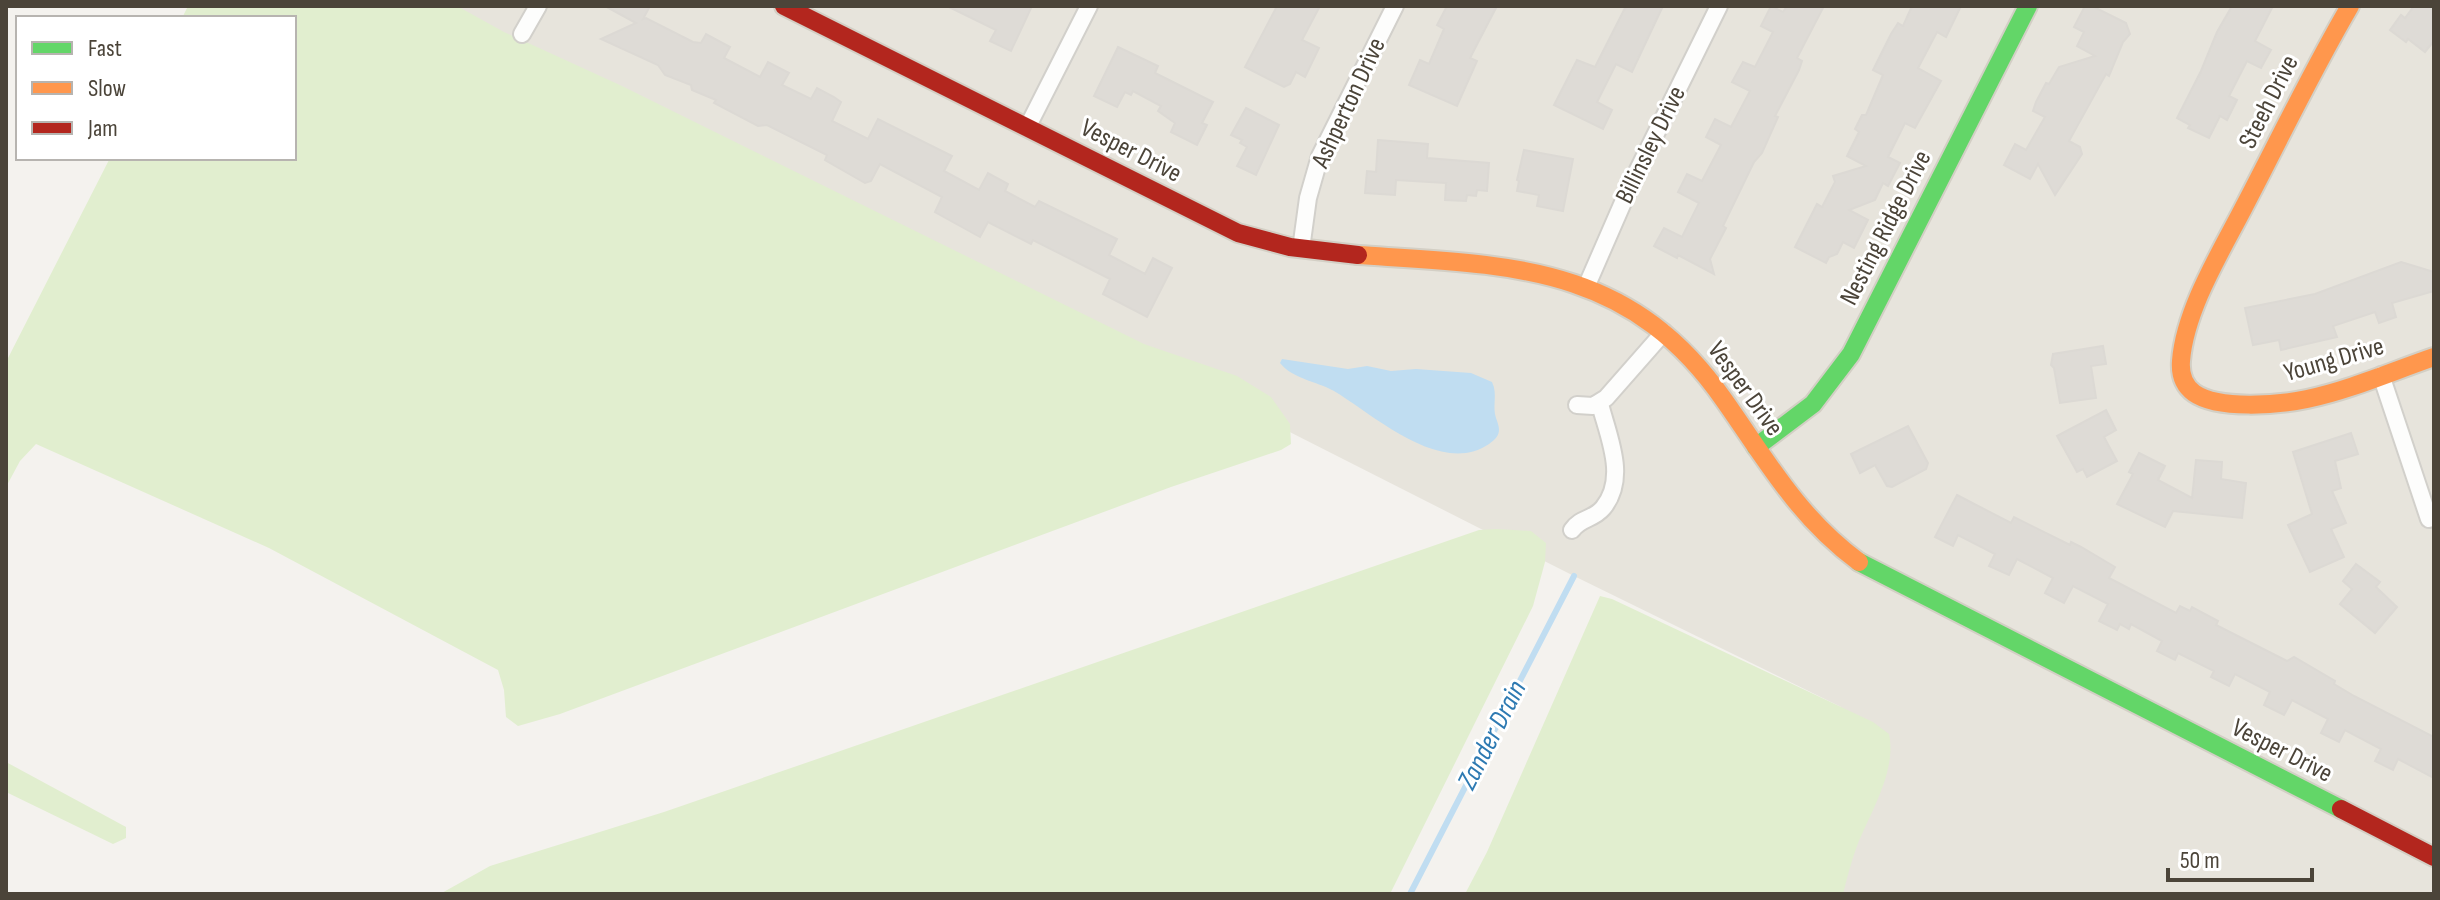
<svg xmlns="http://www.w3.org/2000/svg" width="2440" height="900" font-family="'Sofia Sans Condensed',sans-serif">
  <style>
    .residential { fill: #e7e4dc }
    .green { fill: #e1eecf }
    .water { fill: #c0ddf1 }
    .lines { fill: none; stroke-linecap: round; stroke-linejoin: round }
    .stream { stroke: #c0ddf1; stroke-width: 6 }
    .building { fill: #dedbd6; stroke: #dcd9d4; stroke-width: 2 }
    .street-casing { stroke: #d2d0cb; stroke-width: 20 }
    .fast-casing { stroke: #d3cfc5; stroke-width: 22 }
    .slow-casing { stroke: #d3cfc5; stroke-width: 22 }
    .jam-casing { stroke: #d3cfc5; stroke-width: 22 }
    .street { stroke: #fdfdfc; stroke-width: 16 }
    .fast { stroke: #63d668; stroke-width: 18 }
    .slow { stroke: #ff974d; stroke-width: 18 }
    .jam { stroke: #b3261e; stroke-width: 18 }
    .labels { text-anchor: middle; dominant-baseline: central; stroke-width: 6; stroke-linejoin: round; paint-order: stroke }
    .street-label { font-size: 26px; fill: #4b4439; stroke: #fff }
    .water-label { font-size: 28px; font-style: italic; fill: #2e7ab2; stroke: #fff }
  </style>
  <rect width="100%" height="100%" fill="#f4f2ee"/>
  <polygon class="residential" points="448,6 2434,6 2434,894 1794,894 1841,707 1574,576"/>
  <g class="green">
    <polygon points="188,6 457,6 504,32 622,86 1144,344 1237,376 1271,397 1290,424 1291,444 1281,450 1171,487 560,714 518,726 506,717 504,690 498,670 269,548 36,444 20,461 6,487 6,362 110,158 294,158 294,18 182,18"/>
    <polygon points="1497,529 1531,531 1546,543 1545,562 1533,606 1390,894 440,894 490,866 664,812 1479,530"/>
    <path d="M1600 596 1612 599 1873 722 1889 734C1897 771 1870 813 1857 846 1851 862 1847 878 1843 894H1465L1487 852Z"/>
    <polygon points="6,762 126,827 126,838 113,844 6,792"/>
  </g>
  <path class="water" d="M1282 359 1348 369 1367 366 1391 371 1416 369 1471 373 1492 382C1498 394 1492 406 1496 418 1500 429 1502 435 1489 444 1441 477 1374 415 1334 391 1316 381 1293 379 1280 363Z"/>
  <g class="lines">
    <polyline class="stream" points="1410,894 1574,576"/>
  </g>
  <g class="building">
    <polygon points="605,6 650,6 643,19 646,18 693,42 701,43 706,34 730,47 724,58 760,77 768,62 789,73 782,85 811,99 817,88 834,97 841,102 832,121 868,139 878,119 952,156 944,171 979,190 988,173 1008,184 1005,191 1035,207 1039,201 1117,239 1109,255 1145,274 1153,258 1172,268 1147,317 1103,294 1110,279 1033,240 1031,244 988,222 980,237 935,212 942,197 880,164 871,181 865,183 825,160 827,155 767,125 758,126 714,103 716,100 692,90 691,85 665,75 658,65 601,39 636,23"/>
    <polygon points="947,6 1032,6 1011,51 990,41 996,30"/>
    <polygon points="1277,6 1320,6 1302,40 1319,48 1305,77 1296,72 1290,84 1284,87 1245,67"/>
    <polygon points="1447,6 1497,6 1470,58 1477,61 1457,106 1409,85 1420,60 1429,64 1444,29 1437,25"/>
    <polygon points="1626,6 1663,6 1632,72 1616,64 1597,102 1612,110 1603,129 1554,105 1577,60 1595,67"/>
    <polygon points="1771,6 1783,12 1787,6 1824,6 1797,58 1802,61 1799,70 1775,116 1778,117 1762,153 1754,162 1723,226 1726,228 1710,259 1714,274 1678,255 1677,258 1654,246 1664,228 1682,237 1699,203 1678,192 1687,174 1702,181 1721,145 1706,137 1715,119 1731,127 1750,91 1732,82 1743,62 1755,67 1773,32 1761,26"/>
    <polygon points="1912,6 1961,6 1946,37 1937,32 1918,68 1941,81 1915,128 1905,123 1888,157 1900,163 1888,186 1883,183 1875,200 1849,210 1868,220 1854,248 1843,242 1837,254 1829,257 1826,263 1795,247 1817,204 1822,207 1835,182 1833,176 1866,166 1847,156 1859,132 1855,129 1862,115 1866,115 1883,75 1873,70 1891,34 1898,23 1903,26"/>
    <polygon points="2085,6 2092,6 2126,23 2130,34 2123,42 2109,76 2106,74 2069,141 2080,147 2082,154 2055,195 2038,164 2030,179 2004,165 2015,144 2026,150 2045,117 2033,111 2036,102 2046,83 2049,84 2059,67 2095,56 2077,46 2084,32 2074,27"/>
    <polygon points="2232,6 2273,6 2255,41 2271,50 2261,68 2247,61 2229,96 2237,100 2227,120 2220,116 2209,138 2188,128 2190,125 2177,118 2201,71 2217,32"/>
    <polygon points="2414,6 2434,6 2434,41 2425,52 2408,39 2406,42 2390,30 2401,15 2405,18"/>
    <polygon points="1118,47 1158,66 1155,73 1213,102 1202,123 1207,125 1197,145 1171,132 1175,123 1158,111 1161,106 1133,91 1131,95 1125,92 1117,107 1094,96"/>
    <polygon points="1246,108 1279,125 1256,175 1237,166 1247,147 1240,143 1242,140 1231,135"/>
    <polygon points="1378,140 1428,144 1427,158 1489,163 1487,191 1477,190 1476,196 1467,195 1466,201 1445,200 1446,183 1396,180 1395,195 1365,193 1367,171 1376,172"/>
    <polygon points="1524,150 1573,159 1563,211 1537,206 1539,195 1517,191 1519,181 1517,180"/>
    <polygon points="2401,262 2434,272 2434,291 2392,303 2396,317 2379,323 2375,312 2333,326 2337,337 2281,350 2279,340 2253,345 2245,308 2315,294"/>
    <polygon points="2103,346 2106,364 2091,366 2096,398 2060,403 2054,368 2051,365 2053,354"/>
    <polygon points="2106,410 2116,430 2104,437 2117,461 2087,477 2083,469 2077,472 2057,436"/>
    <polygon points="1908,426 1928,463 1926,469 1892,487 1887,486 1875,465 1860,473 1851,454"/>
    <polygon points="2351,433 2358,454 2335,461 2341,488 2332,491 2346,523 2331,529 2344,557 2310,572 2288,525 2312,514 2293,452"/>
    <polygon points="2139,453 2165,466 2158,480 2192,498 2196,460 2222,462 2221,479 2246,483 2242,518 2173,511 2165,527 2117,504 2133,474 2129,472"/>
    <polygon points="1957,495 2011,523 2014,517 2070,545 2071,542 2081,547 2115,567 2109,578 2176,613 2180,606 2190,611 2192,607 2218,621 2216,625 2287,661 2294,657 2335,681 2334,684 2354,696 2434,737 2434,778 2398,759 2393,770 2375,761 2381,749 2345,730 2339,742 2321,733 2328,719 2292,700 2284,715 2264,705 2270,692 2235,674 2229,686 2211,677 2214,671 2178,653 2175,660 2157,651 2162,641 2131,624 2129,629 2120,624 2117,630 2099,621 2108,604 2073,586 2064,603 2045,593 2053,578 2017,559 2009,575 1989,566 1995,554 1958,535 1953,546 1935,537"/>
    <polygon points="2356,564 2380,582 2376,587 2397,607 2375,633 2340,604 2352,589 2343,581"/>
  </g>
  <g class="lines">
    <g class="street-casing">
      <g id="street">
        <polyline points="522,34 538,6"/>
        <polyline points="1027,128 1089,6"/>
        <polyline points="1301,249 1308,198 1320,156 1395,6"/>
        <polyline points="1587,285 1631,184 1719,6"/>
        <polyline points="2381,375 2429,519"/>
        <polyline points="1577,405 1593,406 1606,398 1664,332"/>
        <path d="M1572 530C1581 517 1593 520 1603 508 1628 478 1608 436 1600 404"/>
      </g>
    </g>
    <g class="fast-casing">
      <g id="fast">
        <polyline points="1756,447 1813,404 1851,354 2028,6"/>
        <polyline points="1859,562 2341,809"/>
      </g>
    </g>
    <g class="slow-casing">
      <g id="slow">
        <path d="M2350 6C2312 71 2280 138 2245 205 2222 250 2185 309 2181 361 2180 374 2183 385 2194 393 2218 410 2279 405 2307 399 2350 390 2393 371 2434 357"/>
        <path d="M1358 255C1508 265 1629 263 1724 400 1767 461 1798 517 1859 562"/>
      </g>
    </g>
    <g class="jam-casing">
      <g id="jam">
        <polyline points="784,6 1238,233 1290,247 1358,255"/>
        <polyline points="2341,809 2434,857"/>
      </g>
    </g>
    <use href="#street" class="street"/>
    <use href="#fast" class="fast"/>
    <use href="#slow" class="slow"/>
    <use href="#jam" class="jam"/>
  </g>
  <g class="labels">
    <g class="street-label">
      <text transform="translate(2269 102) rotate(-63)">Steeh Drive</text>
      <text transform="translate(1349 103) rotate(-65)">Ashperton Drive</text>
      <text transform="translate(1651 145) rotate(-64)">Billinsley Drive</text>
      <text transform="translate(1131 151) rotate(27)">Vesper Drive</text>
      <text transform="translate(1886 228) rotate(-63)">Nesting Ridge Drive</text>
      <text transform="translate(2334 360) rotate(-16)">Young Drive</text>
      <text transform="translate(1745 389) rotate(54)">Vesper Drive</text>
      <text transform="translate(2282 751) rotate(27)">Vesper Drive</text>
    </g>
    <g class="water-label">
      <text transform="translate(1492 735) rotate(-63)">Zander Drain</text>
    </g>
  </g>
  <rect width="2440" height="900" fill="none" stroke="#4b4439" stroke-width="16"/>
  <rect x="16" y="16" width="280" height="144" fill="#ffffff" stroke="#b7b4b0" stroke-width="2"/>
  <rect x="32" y="42" width="40" height="12" fill="#63d668" stroke="#b7b4b0" stroke-width="2"/>
  <text x="88" y="56" font-size="24" fill="#4b4439">Fast</text>
  <rect x="32" y="82" width="40" height="12" fill="#ff974d" stroke="#b7b4b0" stroke-width="2"/>
  <text x="88" y="96" font-size="24" fill="#4b4439">Slow</text>
  <rect x="32" y="122" width="40" height="12" fill="#b3261e" stroke="#b7b4b0" stroke-width="2"/>
  <text x="88" y="136" font-size="24" fill="#4b4439">Jam</text>
  <path d="M2168 868v12h144v-12" fill="none" stroke="#4b4439" stroke-width="4"/>
  <text x="2180" y="868" font-size="24" fill="#4b4439" stroke="#ffffff" stroke-width="6" paint-order="stroke">50 m</text>
</svg>
